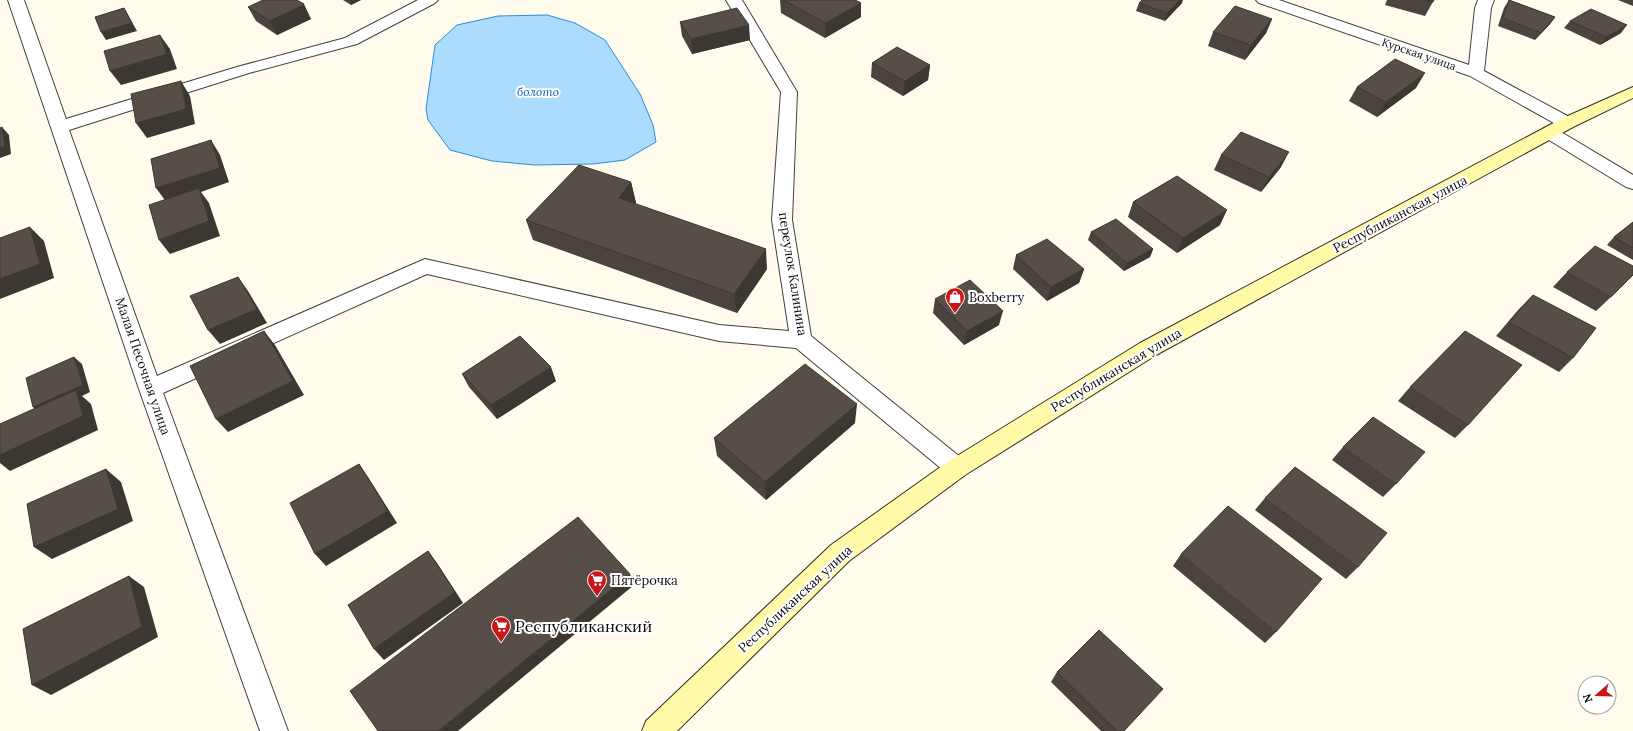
<svg xmlns="http://www.w3.org/2000/svg" width="1633" height="731" font-family="Lora,serif">
  <style>
    .water { fill: #abdbfd; stroke: #2a8ddb }
    .lines { fill: none; stroke-linecap: round; stroke-linejoin: round }
    .street-casing { stroke: #404040; stroke-width: 2 }
    .secondary-casing { stroke: #2f2f2f; stroke-width: 2 }
    .street { fill: #fff; fill-rule: evenodd }
    .secondary { fill: #fff9a8; fill-rule: evenodd }
    .wall { fill: #4b433e }
    .shaded-wall { fill: #3d3732 }
    .building { fill: #574e48; stroke: #3d3732 }
    .labels { text-anchor: middle; dominant-baseline: central; stroke-width: 4; stroke-linejoin: round; paint-order: stroke }
    .far-street-label { font-size: 11px; fill: #0d0d0d; stroke: #fff }
    .far-water-label { font-size: 12px; font-style: italic; fill: #095eac; stroke: #fff }
    .street-label { font-size: 13px; fill: #0d0d0d; stroke: #fff }
    .poi-label { font-size: 13px; fill: #0d0d0d; stroke: #fff; text-anchor: start }
    .near-poi-label { font-size: 16px; fill: #0d0d0d; stroke: #fff; text-anchor: start }
  </style>
  <rect width="100%" height="100%" fill="#fffced"/>
  <polygon class="water" points="547,15 575,23 605,40 640,94 653,125 656,142 625,160 593,164 534,165 492,161 450,150 428,120 426,109 435,45 457,25 498,16"/>
  <g class="lines">
    <g class="street-casing">
      <g id="street">
        <polygon points="8,0 24,0 66,119 237,67 345,38 418,0 438,0 435,3 357,44 249,73 69,130 157,376 425,259 719,325 789,331 772,220 781,92 726,0 742,0 797,92 792,220 811,336 965,461 969,468 965,475 957,478 949,475 796,348 719,341 427,274 163,393 288,731 260,731 139,389"/>
        <polygon points="1256,0 1279,0 1469,65 1475,8 1478,0 1494,0 1491,8 1484,71 1573,119 1576,123 1573,127 1567,128 1561,127 1470,76 1259,3"/>
        <polygon points="1550,127 1556,129 1633,175 1633,189 1626,187 1544,137 1541,133 1544,129"/>
      </g>
    </g>
    <g class="secondary-casing">
      <polygon id="secondary" points="1633,87 1633,98 1573,127 1156,355 965,475 849,561 677,731 642,731 646,721 831,545 949,461 1140,343 1561,119"/>
    </g>
    <use href="#street" class="street"/>
    <use href="#secondary" class="secondary"/>
  </g>
  <g class="wall">
    <polygon points="343,0 361,0 351,5"/>
    <polygon points="780,0 855,0 861,3 861,17 825,38 781,13"/>
    <polygon points="1387,0 1434,0 1425,16 1385,5"/>
    <polygon points="1509,0 1555,17 1550,24 1535,40 1498,26 1504,8"/>
    <polygon points="1618,0 1633,0 1633,6"/>
    <polygon points="1139,3 1182,3 1165,21 1136,11"/>
    <polygon points="248,7 311,19 277,35 256,21"/>
    <polygon points="1272,19 1266,33 1245,60 1208,46 1213,32"/>
    <polygon points="1570,21 1621,33 1600,45 1564,28"/>
    <polygon points="680,22 750,40 692,54 682,36"/>
    <polygon points="872,63 930,65 928,80 903,96 871,77"/>
    <polygon points="1357,87 1416,88 1377,117 1349,101"/>
    <polygon points="1221,155 1281,167 1261,192 1214,170"/>
    <polygon points="631,182 636,203 635,204 767,269 737,313 533,240 526,220"/>
    <polygon points="1133,202 1220,225 1177,253 1128,217"/>
    <polygon points="1633,222 1633,260 1607,245 1614,237"/>
    <polygon points="1091,232 1153,249 1150,257 1124,271 1088,240"/>
    <polygon points="1016,255 1084,269 1079,283 1047,301 1013,269"/>
    <polygon points="1567,272 1611,297 1596,311 1553,287"/>
    <polygon points="1533,295 1573,358 1559,372 1496,336 1519,309"/>
    <polygon points="935,299 999,325 964,345 933,313"/>
    <polygon points="462,374 556,381 497,419 469,387"/>
    <polygon points="1410,387 1468,425 1455,438 1398,401"/>
    <polygon points="855,423 766,500 717,456 714,438"/>
    <polygon points="1343,447 1396,484 1383,497 1332,460"/>
    <polygon points="1265,498 1358,567 1346,579 1255,510"/>
    <polygon points="1181,554 1276,632 1265,643 1173,566"/>
    <polygon points="1057,672 1125,731 1101,731 1051,682"/>
  </g>
  <g class="shaded-wall">
    <polygon points="349,0 361,0 351,5"/>
    <polygon points="1180,0 1183,0 1182,3 1165,21 1167,13"/>
    <polygon points="861,3 861,17 825,38 826,23"/>
    <polygon points="304,4 311,19 277,35 270,21"/>
    <polygon points="124,8 137,31 106,40 101,32"/>
    <polygon points="1555,17 1550,24 1535,40 1541,33"/>
    <polygon points="1272,19 1266,33 1245,60 1251,45"/>
    <polygon points="749,25 750,40 692,54 691,39"/>
    <polygon points="1627,25 1621,33 1600,45 1606,37"/>
    <polygon points="160,35 170,49 177,69 121,85 110,71"/>
    <polygon points="930,65 928,80 903,96 905,81"/>
    <polygon points="1425,73 1416,88 1377,117 1386,102"/>
    <polygon points="181,81 190,96 195,124 147,138 136,123"/>
    <polygon points="2,127 9,135 11,154 0,158 0,148"/>
    <polygon points="211,140 220,155 229,182 201,192 209,203 220,236 170,254 159,240 167,203 156,188"/>
    <polygon points="1289,152 1281,167 1261,192 1269,177"/>
    <polygon points="631,182 636,203 624,218 619,198"/>
    <polygon points="1227,210 1220,225 1177,253 1183,238"/>
    <polygon points="30,227 44,241 54,278 0,299 0,279"/>
    <polygon points="766,249 767,269 737,313 734,294"/>
    <polygon points="1153,249 1150,257 1124,271 1127,263"/>
    <polygon points="1084,269 1079,283 1047,301 1051,287"/>
    <polygon points="238,277 248,291 267,323 220,344 208,330"/>
    <polygon points="1003,311 999,325 964,345 967,331"/>
    <polygon points="264,331 275,345 304,395 228,432 216,419"/>
    <polygon points="74,357 82,364 90,392 82,396 91,404 98,430 10,471 0,463 0,455 41,414 33,407"/>
    <polygon points="551,367 556,381 497,419 491,405"/>
    <polygon points="857,404 855,423 766,500 765,482"/>
    <polygon points="359,464 368,477 397,523 326,566 315,554"/>
    <polygon points="106,469 121,482 133,521 52,559 34,547"/>
    <polygon points="428,551 437,563 463,603 384,660 374,649"/>
    <polygon points="630,574 634,585 458,731 438,731"/>
    <polygon points="129,576 144,587 158,637 51,695 32,685"/>
  </g>
  <g class="building">
    <polygon points="263,0 297,0 304,4 270,21 248,7"/>
    <polygon points="783,0 855,0 861,3 826,23"/>
    <polygon points="1142,0 1180,0 1167,13 1139,3"/>
    <polygon points="1426,0 1434,0 1433,2"/>
    <polygon points="1509,0 1555,17 1541,33 1503,18"/>
    <polygon points="1235,6 1272,19 1251,45 1213,32"/>
    <polygon points="124,8 132,23 101,32 95,17"/>
    <polygon points="737,8 749,25 691,39 680,22"/>
    <polygon points="1591,9 1627,25 1606,37 1570,21"/>
    <polygon points="160,35 167,54 110,71 104,51"/>
    <polygon points="897,47 930,65 905,81 872,63"/>
    <polygon points="1395,59 1425,73 1386,102 1357,87"/>
    <polygon points="181,81 186,109 136,123 131,94"/>
    <polygon points="2,127 5,146 0,148 0,128"/>
    <polygon points="1241,132 1289,152 1269,177 1221,155"/>
    <polygon points="211,140 220,168 156,188 151,159"/>
    <polygon points="579,165 631,182 619,198 766,249 734,294 526,220"/>
    <polygon points="1177,176 1227,210 1183,238 1133,202"/>
    <polygon points="199,188 209,221 159,240 149,205"/>
    <polygon points="1116,219 1153,249 1127,263 1091,232"/>
    <polygon points="1633,222 1633,248 1614,237"/>
    <polygon points="30,227 40,264 0,279 0,238"/>
    <polygon points="1047,239 1084,269 1051,287 1016,255"/>
    <polygon points="1595,246 1633,266 1633,275 1611,297 1567,272"/>
    <polygon points="238,277 257,309 208,330 190,296"/>
    <polygon points="970,280 1003,311 967,331 935,299"/>
    <polygon points="1533,295 1596,328 1573,358 1509,322"/>
    <polygon points="264,331 293,381 216,419 190,366"/>
    <polygon points="1465,331 1522,365 1468,425 1410,387"/>
    <polygon points="520,336 551,367 491,405 462,374"/>
    <polygon points="74,357 83,385 33,407 26,378"/>
    <polygon points="805,364 857,404 765,482 714,438"/>
    <polygon points="76,390 83,416 0,455 0,424"/>
    <polygon points="1373,417 1425,452 1396,484 1343,447"/>
    <polygon points="359,464 388,511 315,554 290,503"/>
    <polygon points="1295,467 1387,533 1358,567 1265,498"/>
    <polygon points="106,469 118,509 34,547 27,504"/>
    <polygon points="1228,506 1322,579 1276,632 1181,554"/>
    <polygon points="578,517 630,574 438,731 378,731 350,691"/>
    <polygon points="428,551 455,592 374,649 348,605"/>
    <polygon points="129,576 142,627 32,685 23,629"/>
    <polygon points="1099,630 1163,689 1124,731 1117,731 1057,672"/>
  </g>
  <defs>
    <g id="shop-pin" transform="scale(1)"><path d="M0 17L-7.5 6A9.5 9.5 0 1 1 7.5 6Z" fill="#cb1617" stroke="#fff"/><path d="M-5-2.5h2.3a2.7 3.5 0 0 1 5.4 0H5L5.5 6h-11ZM-1.5-2.5h3a1.5 2.3 0 0 0-3 0Z" fill="#fff"/></g>
    <g id="supermarket-pin" transform="scale(1)"><path d="M0 17L-7.5 6A9.5 9.5 0 1 1 7.5 6Z" fill="#cb1617" stroke="#fff"/><path d="M-6-5.5h2.5l.6 2H6L4.5 2H-2.5L-4.4-4H-6ZM-1.5 3.2a1.3 1.3 0 1 0 .1 0ZM3 3.2a1.3 1.3 0 1 0 .1 0Z" fill="#fff"/></g>
  </defs>
  <g fill-rule="evenodd">
    <use href="#shop-pin" x="955" y="297"/>
    <use href="#supermarket-pin" x="597" y="580"/>
    <use href="#supermarket-pin" x="501" y="626"/>
  </g>
  <g class="labels">
    <g class="far-street-label">
      <text transform="translate(1419 54) rotate(19)">Курская улица</text>
    </g>
    <g class="far-water-label">
      <text x="538" y="91">болото</text>
    </g>
    <g class="street-label">
      <text transform="translate(1400 214) rotate(-28)">Республиканская улица</text>
      <text transform="translate(793 274) rotate(81)">переулок Калинина</text>
      <text transform="translate(143 366) rotate(71)">Малая Песочная улица</text>
      <text transform="translate(1116 370) rotate(-31)">Республиканская улица</text>
      <text transform="translate(795 599) rotate(-43)">Республиканская улица</text>
    </g>
    <g class="poi-label">
      <text x="969" y="297">Boxberry</text>
      <text x="611" y="580">Пятёрочка</text>
    </g>
    <g class="near-poi-label">
      <text x="515" y="626">Республиканский</text>
    </g>
  </g>
  <g transform="translate(1597 695) rotate(250)"><circle r="19" fill="#ffffff" stroke="#9e9e9e"/>
  <path d="M0-3L7 15L0 10L-7 15Z" fill="#cb1617"/>
  <text y="-6" font-size="11" font-weight="bold" text-anchor="middle" fill="#0d0d0d">N</text>
  </g>
</svg>
